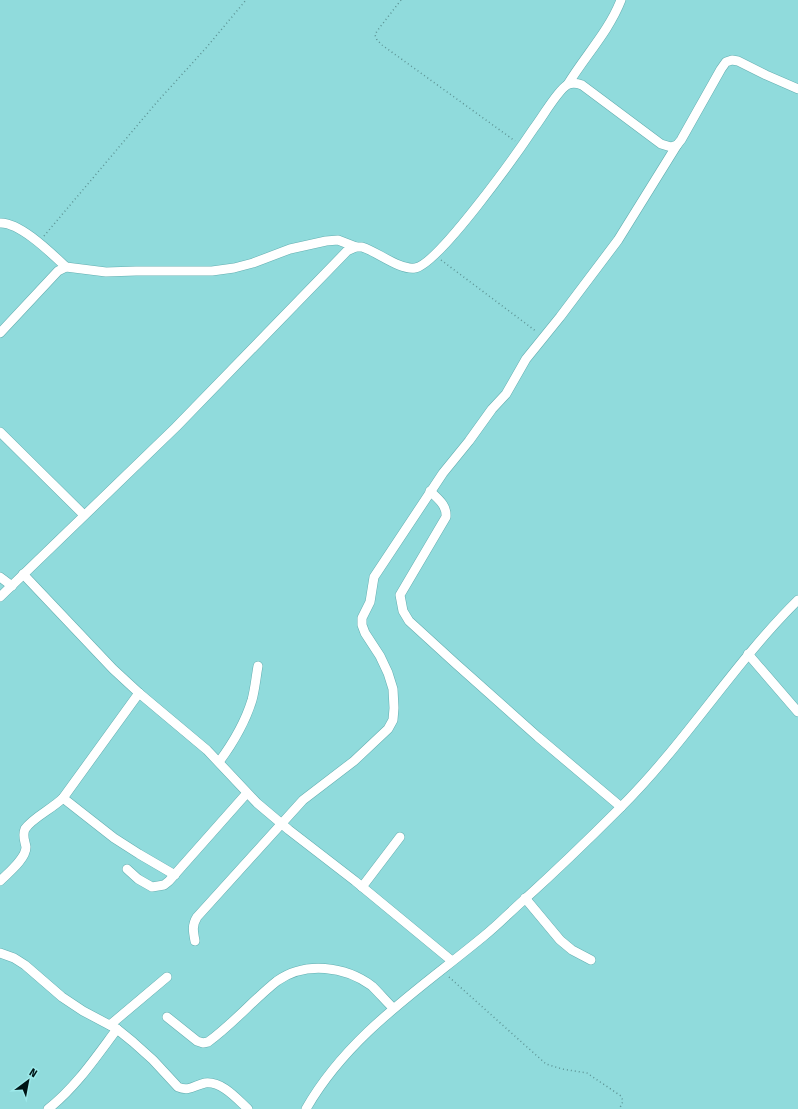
<svg xmlns="http://www.w3.org/2000/svg" width="798" height="1109" font-family="'Fira Sans Condensed',sans-serif">
  <style>
    .lines { fill: none; stroke-linecap: round; stroke-linejoin: round }
    .minor-casing { stroke: #64afb1; stroke-width: 10 }
    .path { stroke: #5d9495; stroke-width: 1.5; stroke-dasharray: 1 3; stroke-linecap: butt }
    .minor { stroke: #fff; stroke-width: 9 }
  </style>
  <rect width="100%" height="100%" fill="#90dbdc"/>
  <g class="lines">
    <g class="minor-casing">
      <g id="minor">
        <path d="M568 84C585 56 609 31 621 0"/>
        <path d="M0 223C20 222 52 254 66 267"/>
        <polyline points="0,333 58,271 66,267 106,272 136,271 212,271 234,268 253,263 290,249 326,241 338,240 356,247"/>
        <polyline points="0,432 84,515"/>
        <path d="M430 491C438 499 447 505 446 517L400 595 403 611 409 621 455 663 538 737 621 807"/>
        <polyline points="23,574 113,669 139,693 207,750 257,803 289,830 355,881 452,961"/>
        <polyline points="0,577 12,586"/>
        <path d="M0 597 176 427 347 251 356 247H362C378 252 399 270 415 268 438 265 518 152 534 128 542 118 557 91 567 85 572 82 577 83 582 85L661 144 671 147 677 145 681 140 721 69 726 62 732 60 738 61 766 75 798 89"/>
        <polyline points="748,654 798,712"/>
        <path d="M219 762C233 743 245 723 252 700 255 689 256 677 258 666"/>
        <polyline points="63,798 114,838 139,854 175,875"/>
        <polyline points="127,869 138,879 152,887 164,885 169,881 247,793"/>
        <path d="M0 881C8 873 26 859 26 847 25 841 22 836 25 829 32 818 52 809 63 798L139 693"/>
        <polyline points="362,887 400,837"/>
        <polyline points="525,898 560,940 572,950 591,960"/>
        <path d="M195 941C193 931 192 925 197 917L303 800 354 761 388 729 393 720 394 708 393 689 388 673 380 656 365 633 362 625V618L370 602 374 577 443 473 469 441 492 409 506 394 526 359 560 317 618 240 677 145"/>
        <path d="M0 953 14 958 25 965 62 997 83 1011 117 1029 133 1042 153 1060 178 1087C189 1092 195 1085 205 1083 222 1081 237 1099 248 1109"/>
        <path d="M167 1017 197 1041 203 1043 208 1042C233 1024 253 1000 277 981 305 961 345 966 372 986 379 993 386 1001 393 1008"/>
        <polyline points="110,1025 167,977"/>
        <path d="M48 1109C76 1087 96 1057 117 1029"/>
        <path d="M306 1109C348 1035 420 989 484 936 499 924 512 910 526 898 558 869 589 839 619 809 685 744 733 664 798 600"/>
      </g>
    </g>
    <g class="path">
      <polyline points="401,0 377,31 375,35 377,40 382,45 515,141"/>
      <polyline points="44,236 157,102 206,48 246,0"/>
      <polyline points="441,260 537,332"/>
      <path d="M449 977 546 1064 562 1069 587 1073 621 1096C624 1102 622 1104 619 1109"/>
    </g>
    <use href="#minor" class="minor"/>
  </g>
  <g transform="translate(28 1081) rotate(32)" stroke="#9de9ea" stroke-width="3" paint-order="stroke">
  <path d="M0-3L7 15L0 10L-7 15Z" fill="#001516"/>
  <text y="-6" font-size="11" font-weight="bold" text-anchor="middle" fill="#001516">N</text>
  </g>
</svg>
